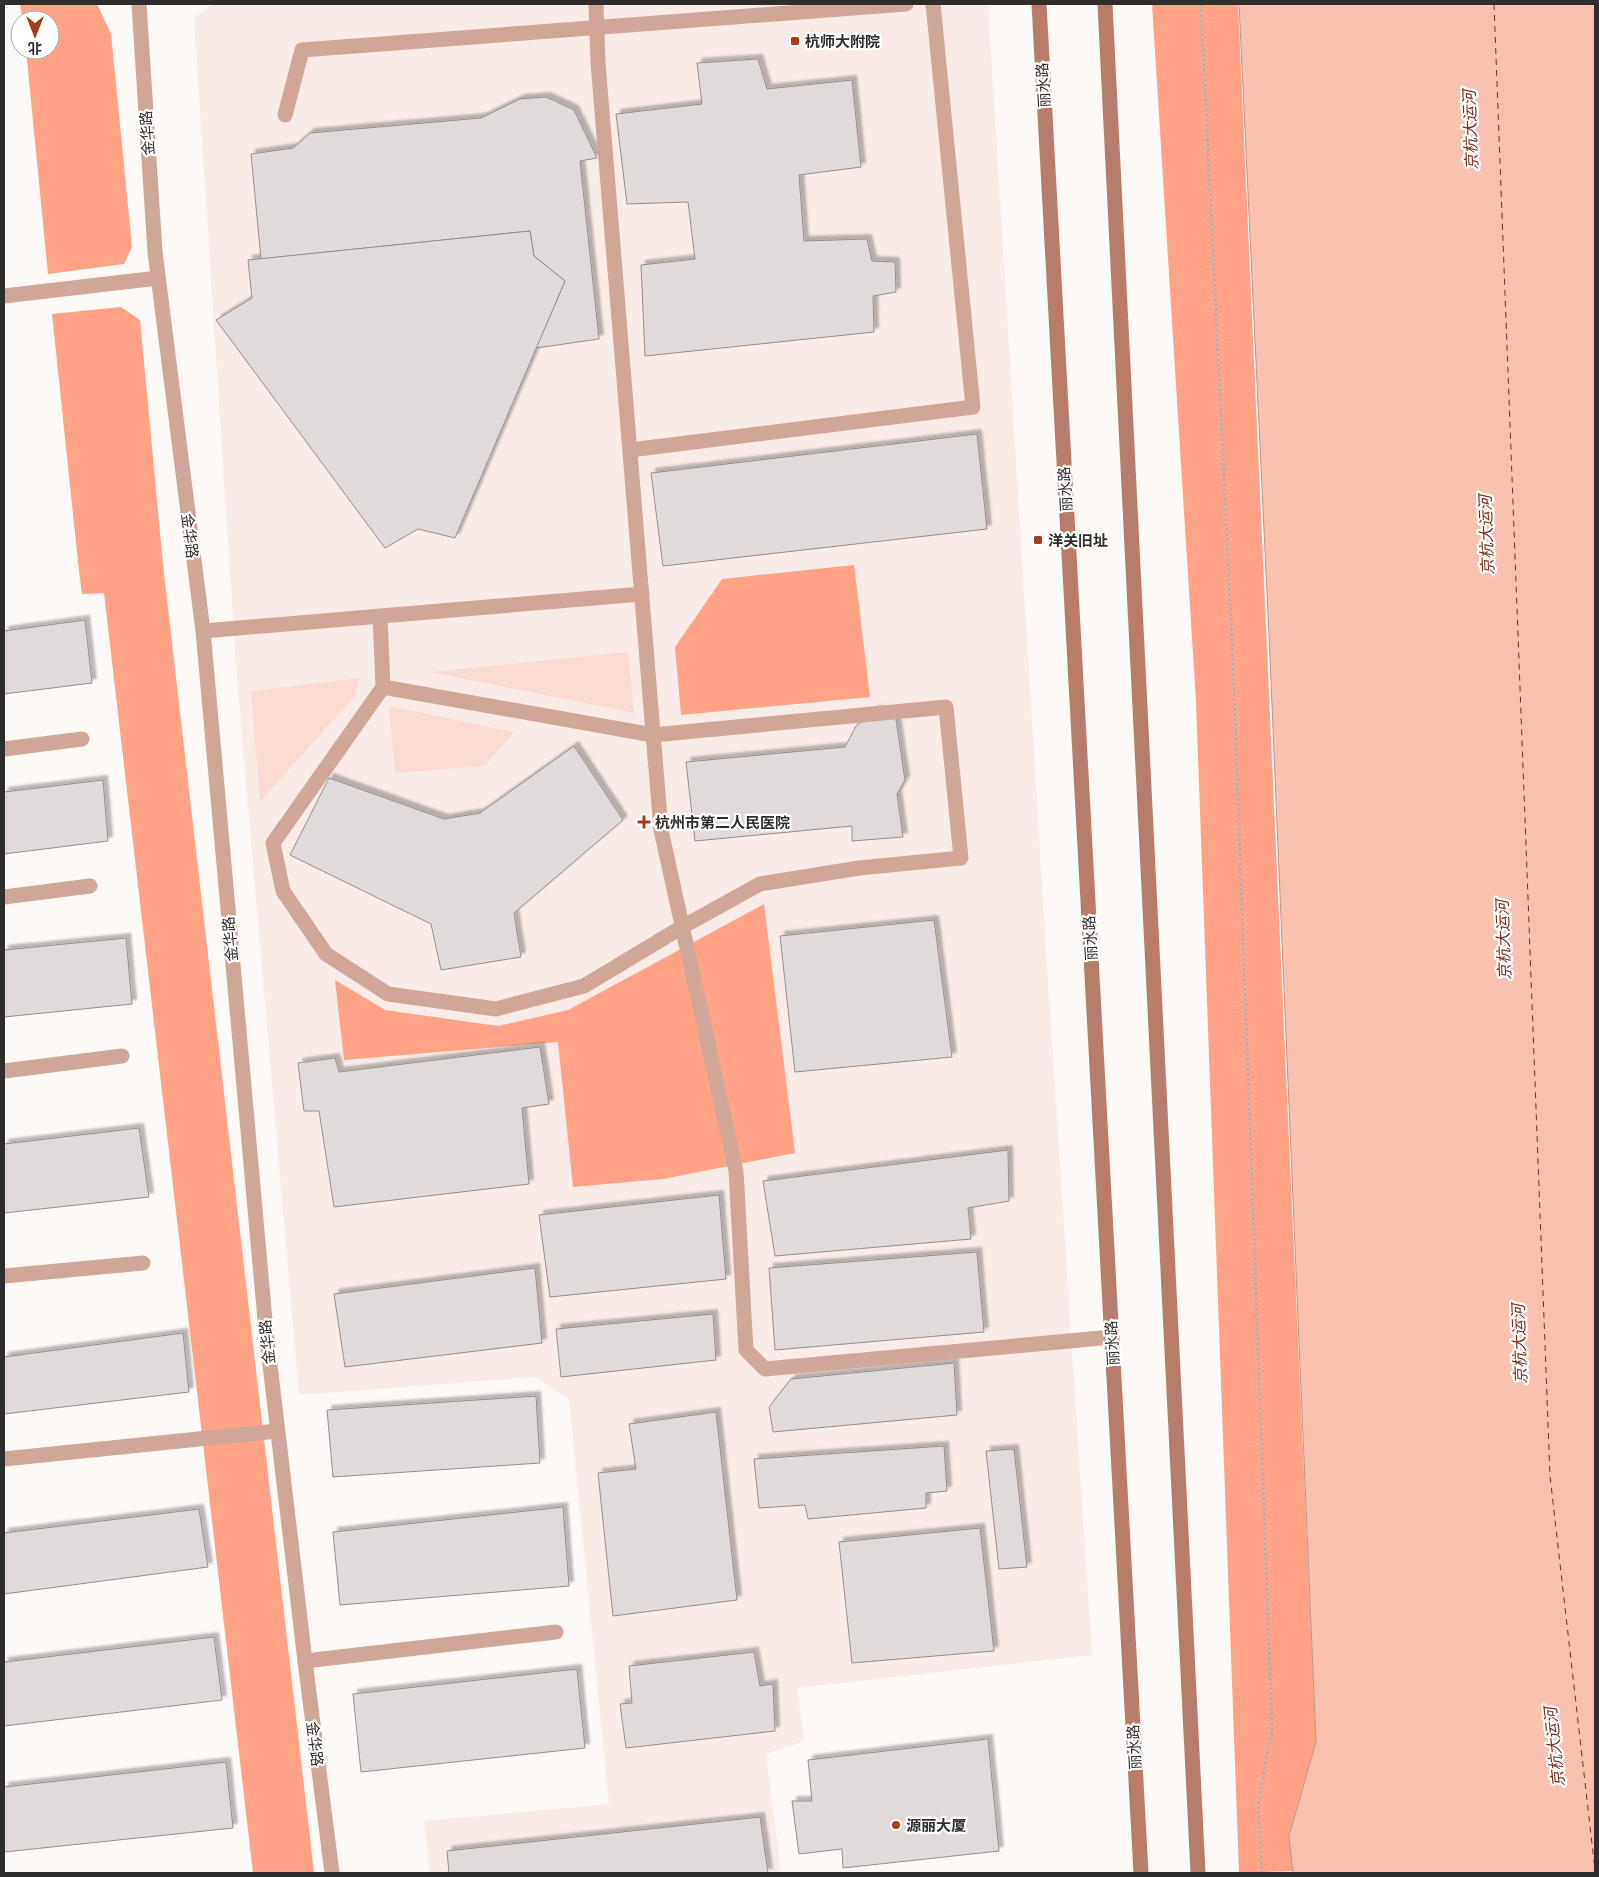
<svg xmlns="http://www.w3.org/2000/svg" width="1599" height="1877" font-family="'PT Sans Narrow','Noto Sans SC',sans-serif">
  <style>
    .built { fill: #f9ece8 }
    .green { fill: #f8dbd2 }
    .forest { fill: #ffa286 }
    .water { fill: #fbc1b0; stroke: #be9589 }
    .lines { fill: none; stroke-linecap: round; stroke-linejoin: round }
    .ferry { stroke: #813016; stroke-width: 1; stroke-dasharray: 6 5; stroke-linecap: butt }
    .building { fill: #e0dbda; stroke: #928e8d; filter: url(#shadow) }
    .path { stroke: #b2afad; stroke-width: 3; stroke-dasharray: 2.5 2.5; stroke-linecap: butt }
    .lane { stroke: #d0a699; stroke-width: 15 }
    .street { stroke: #d0a699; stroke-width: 15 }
    .secondary { stroke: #b87c6a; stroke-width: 15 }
    .poi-dot { fill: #a53e1c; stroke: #fff; stroke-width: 2 }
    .labels { text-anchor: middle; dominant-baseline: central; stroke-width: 4.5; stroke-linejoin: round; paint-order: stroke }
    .poi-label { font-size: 15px; font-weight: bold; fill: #302e2d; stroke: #fff; text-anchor: start }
    .street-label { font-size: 15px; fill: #302e2d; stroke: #fff }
    .water-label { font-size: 16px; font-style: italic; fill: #813016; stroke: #fff }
  </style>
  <defs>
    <filter id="shadow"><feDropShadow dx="4.5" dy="-4.5" stdDeviation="1" flood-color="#0004"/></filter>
  </defs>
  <rect width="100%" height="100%" fill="#fdf9f7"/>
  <polygon class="built" points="213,4 988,4 1047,966 1092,1655 797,1688 804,1741 766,1754 781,1873 430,1873 424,1821 609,1804 569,1399 535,1377 299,1395 237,679 194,18"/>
  <g class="green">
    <polygon points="628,652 634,713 431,672"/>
    <polygon points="360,678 355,696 260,802 251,691"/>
    <polygon points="389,706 514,732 485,766 395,773"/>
  </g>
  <g class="forest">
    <polygon points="20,4 97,4 111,34 132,247 124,264 48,274 26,50 50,50 50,20 23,20"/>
    <polygon points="1152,4 1238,4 1316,1742 1289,1836 1293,1871 1239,1873 1196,702"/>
    <polygon points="121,307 140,320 163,565 314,1873 253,1873 104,593 82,594 79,571 52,314"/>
    <polygon points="854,565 870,697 681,715 675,647 722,579"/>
    <polygon points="764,904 795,1153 663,1179 573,1187 558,1042 344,1060 335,980 385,1010 498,1026 568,1010"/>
  </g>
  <polygon class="water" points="1239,4 1595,4 1595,1873 1293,1873 1289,1836 1316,1742 1269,634"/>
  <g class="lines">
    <polyline class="ferry" points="1494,4 1550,1476 1595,1870"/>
  </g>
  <g class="building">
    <polygon points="758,59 767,89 852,80 861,167 799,175 804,241 867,239 872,261 895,262 896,292 873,296 874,332 645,356 641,265 695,259 688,202 627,204 616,114 702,104 697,63"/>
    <polygon points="546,97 574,110 597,158 580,161 599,339 536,348 565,281 534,256 530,231 261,259 251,154 293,148 310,133 481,118 520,99"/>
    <polygon points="530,231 534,256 565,281 455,538 418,529 385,548 216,320 252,298 248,260"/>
    <polygon points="977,434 987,529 663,566 651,473"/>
    <polygon points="85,620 92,683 4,694 4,631"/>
    <polygon points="874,710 895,713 905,780 897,794 903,837 852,841 852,826 695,841 686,762 845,747 856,726"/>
    <polygon points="574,746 623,820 514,913 521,957 441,970 431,924 290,855 329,778 444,819 480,813"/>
    <polygon points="103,780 108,841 4,854 4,792"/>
    <polygon points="934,920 952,1057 795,1072 780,936"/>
    <polygon points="126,938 132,1004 4,1017 4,950"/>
    <polygon points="540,1047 549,1104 522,1108 529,1184 334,1207 319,1111 304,1111 298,1063 335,1058 339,1072"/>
    <polygon points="139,1128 149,1197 4,1213 4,1144"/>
    <polygon points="1008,1150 1009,1201 968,1208 971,1239 775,1256 763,1181"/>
    <polygon points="719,1195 726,1279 550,1297 539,1215"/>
    <polygon points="977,1252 984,1332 775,1350 769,1268"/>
    <polygon points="535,1268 542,1343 345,1367 334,1294"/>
    <polygon points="713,1314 716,1360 561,1377 556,1329"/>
    <polygon points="183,1333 189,1392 4,1414 4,1357"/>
    <polygon points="954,1363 957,1415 773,1432 769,1407 791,1379"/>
    <polygon points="536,1396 540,1463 333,1477 327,1410"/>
    <polygon points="716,1412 737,1600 613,1616 598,1473 636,1469 629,1424"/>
    <polygon points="944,1446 947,1491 926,1493 926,1508 808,1519 805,1505 759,1508 754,1459"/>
    <polygon points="1014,1449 1027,1567 999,1569 986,1451"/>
    <polygon points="563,1507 569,1586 340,1605 333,1532"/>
    <polygon points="199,1509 208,1567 4,1594 4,1533"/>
    <polygon points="980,1528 994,1651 852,1663 839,1542"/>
    <polygon points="214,1637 222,1700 4,1726 4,1662"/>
    <polygon points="754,1652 760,1686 773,1684 775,1731 626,1748 620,1704 632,1703 629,1666"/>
    <polygon points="577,1669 585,1748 361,1772 353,1694"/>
    <polygon points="988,1739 999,1851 843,1868 842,1849 799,1854 792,1801 812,1801 808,1760"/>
    <polygon points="226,1762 233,1828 4,1852 4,1787"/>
    <polygon points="760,1817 768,1873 449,1873 447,1851"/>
  </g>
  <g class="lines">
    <polyline class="path" points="1201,4 1233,661 1272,1729 1258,1806 1262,1873"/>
    <g class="lane">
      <polyline points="596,4 598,63 661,830 736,1171 746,1350 765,1369 1112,1337"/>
      <polyline points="285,115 302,50 906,4"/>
      <polyline points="4,296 158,278"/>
      <polyline points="630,450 973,407 933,4"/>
      <polyline points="380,616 383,687 273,843 283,891 326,954 388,994 496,1009 584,986 682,927 760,884 859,868 961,858 946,707 653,735 383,687"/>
      <polyline points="203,631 642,594"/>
      <polyline points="4,749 82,739"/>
      <polyline points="4,897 90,886"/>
      <polyline points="4,1071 122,1056"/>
      <polyline points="4,1276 143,1263"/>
      <polyline points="4,1459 277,1431"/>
      <polyline points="305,1661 556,1632"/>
    </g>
    <polyline class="street" points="139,4 155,252 203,631 266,1331 305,1661 332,1873"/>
    <g class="secondary">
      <polyline points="1039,4 1141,1873"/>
      <polyline points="1105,4 1198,1873"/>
    </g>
  </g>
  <g class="poi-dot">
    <rect x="790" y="36" width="10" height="10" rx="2.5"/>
    <rect x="1033" y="535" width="10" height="10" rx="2.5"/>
    <path d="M641.5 814.5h5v5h5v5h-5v5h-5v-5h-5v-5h5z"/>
    <circle cx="896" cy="1825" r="5"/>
  </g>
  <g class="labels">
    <g class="poi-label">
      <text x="805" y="41">杭师大附院</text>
      <text x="1048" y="540">洋关旧址</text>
      <text x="655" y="822">杭州市第二人民医院</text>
      <text x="906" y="1825">源丽大厦</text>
    </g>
    <g class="street-label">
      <text transform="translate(1043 85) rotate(-93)">丽水路</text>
      <text transform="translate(147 133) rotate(-94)">金华路</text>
      <text transform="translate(1065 489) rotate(-93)">丽水路</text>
      <text transform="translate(190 536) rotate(83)">金华路</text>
      <text transform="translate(1090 938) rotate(-93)">丽水路</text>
      <text transform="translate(230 939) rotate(-95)">金华路</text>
      <text transform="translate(267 1342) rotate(-96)">金华路</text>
      <text transform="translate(1112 1343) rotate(-93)">丽水路</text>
      <text transform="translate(315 1744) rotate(83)">金华路</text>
      <text transform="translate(1134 1747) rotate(-93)">丽水路</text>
    </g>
    <g class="water-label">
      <text transform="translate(1470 130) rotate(-92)">京杭大运河</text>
      <text transform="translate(1486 535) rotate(-92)">京杭大运河</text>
      <text transform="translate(1503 940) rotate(-92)">京杭大运河</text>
      <text transform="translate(1519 1344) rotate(-92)">京杭大运河</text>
      <text transform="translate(1554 1747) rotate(-96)">京杭大运河</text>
    </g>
  </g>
  <rect width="1599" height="1877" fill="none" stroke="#302e2d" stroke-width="10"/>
  <g transform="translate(35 35) rotate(180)"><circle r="24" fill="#ffffff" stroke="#acabab"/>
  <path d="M0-4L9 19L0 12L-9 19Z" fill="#a53e1c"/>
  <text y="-8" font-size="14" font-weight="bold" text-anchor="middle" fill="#302e2d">北</text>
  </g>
</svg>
